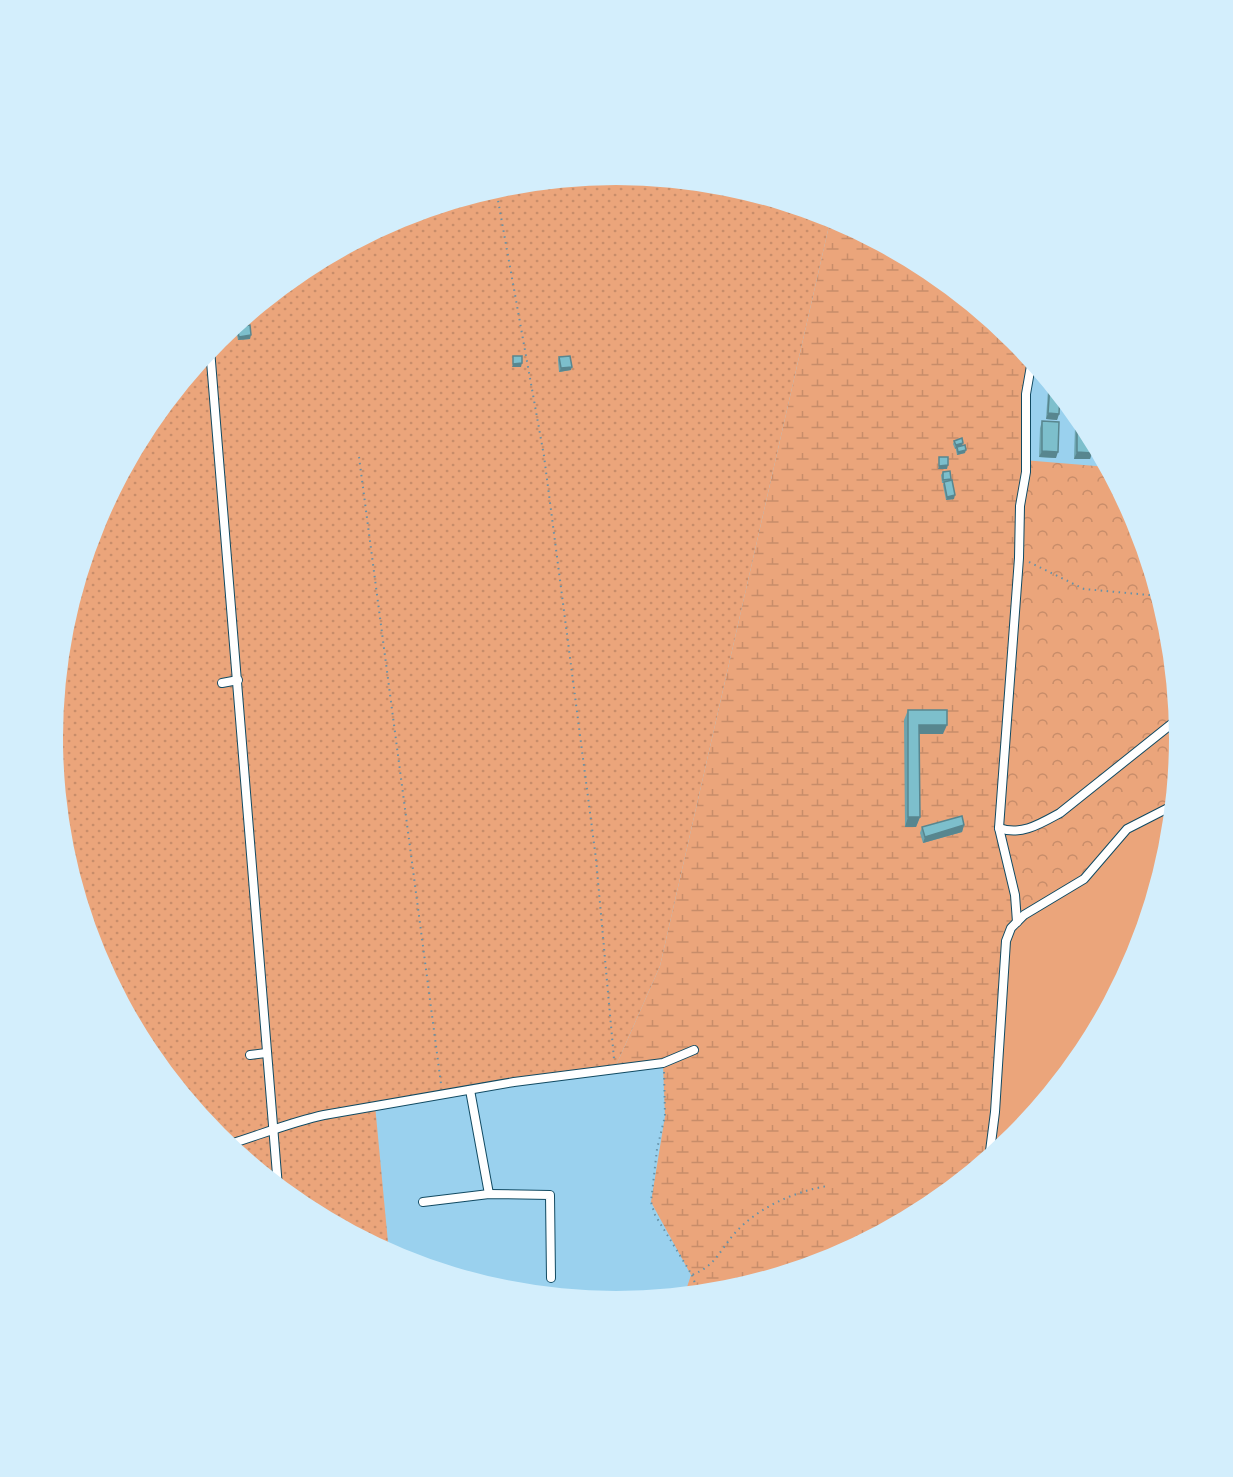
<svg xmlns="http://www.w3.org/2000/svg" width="1233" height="1477" font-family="Cabin,sans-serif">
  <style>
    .green { fill: #eba57b }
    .forest { fill: url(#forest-crowns) }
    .wetland { fill: url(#wetland-marsh) }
    .garden { fill: url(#garden-dots) }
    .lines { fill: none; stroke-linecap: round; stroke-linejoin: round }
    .service-casing { stroke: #114a62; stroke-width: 10 }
    .path { stroke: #6591a7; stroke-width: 2; stroke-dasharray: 1.5 4.5; stroke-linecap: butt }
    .service { stroke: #fff; stroke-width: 8 }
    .wall { fill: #6ca4af }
    .shaded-wall { fill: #58868f }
    .building { fill: #7dbfcc; stroke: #58868f; stroke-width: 1.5 }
  </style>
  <defs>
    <pattern id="forest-crowns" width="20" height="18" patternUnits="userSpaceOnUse" patternTransform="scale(1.5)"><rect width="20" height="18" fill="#eba57b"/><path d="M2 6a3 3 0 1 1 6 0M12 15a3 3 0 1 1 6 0" fill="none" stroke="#c88d6a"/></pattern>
    <pattern id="wetland-marsh" width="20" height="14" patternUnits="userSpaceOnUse" patternTransform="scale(1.5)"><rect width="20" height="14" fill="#eba57b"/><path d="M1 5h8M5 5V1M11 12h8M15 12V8" fill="none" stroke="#c88d6a"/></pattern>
    <pattern id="garden-dots" width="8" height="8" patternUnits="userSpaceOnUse" patternTransform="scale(1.5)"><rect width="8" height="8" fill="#eba57b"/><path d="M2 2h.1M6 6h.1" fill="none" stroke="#c88d6a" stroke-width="1.8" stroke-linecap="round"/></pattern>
  </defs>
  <rect width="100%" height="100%" fill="#9ad1ee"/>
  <path class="green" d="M1174 805C1161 936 1091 1075 989 1159L1006 941 1011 928 1127 829Z"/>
  <polygon class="forest" points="1023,460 1108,467 1138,523 1170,629 1180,738 1174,805 1127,829 1084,879 1017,922 999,828"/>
  <path class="wetland" d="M831 217C903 249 982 299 1032 360L1026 394 1019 558 999 828 1017 922 1006 941 990 1158 930 1208 832 1260 726 1292 684 1296 691 1275 651 1202 665 1116 663 1063 615 1068 660 966Z"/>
  <polygon class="garden" points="617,175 727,185 831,217 660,966 615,1068 375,1105 389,1253 303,1207 217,1137 147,1052 95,954 63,848 53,738 63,628 96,522 148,425 218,339 303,269 401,217 507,185"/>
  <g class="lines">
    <g class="service-casing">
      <g id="service">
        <polyline points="210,349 278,1187"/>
        <polyline points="222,683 238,680"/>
        <path d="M999 828C1021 836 1040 824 1060 813L1179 718"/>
        <polyline points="1017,922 1015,895 999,828 1019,558 1020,506 1026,472 1026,394 1032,360"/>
        <polyline points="250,1055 266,1053"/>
        <polyline points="470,1090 489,1194"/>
        <path d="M227 1145C260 1135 291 1122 324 1115L514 1082 663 1063 694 1050"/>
        <polyline points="989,1159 995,1112 1006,941 1011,928 1024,915 1084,879 1127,829 1174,805"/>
        <polyline points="423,1202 489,1194 550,1195 551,1278"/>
      </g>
    </g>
    <g class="path">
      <polyline points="496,189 544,456 596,859 614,1059"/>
      <polyline points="359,457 441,1084"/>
      <polyline points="1029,562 1084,589 1160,596"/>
      <path d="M664 1072 665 1116 657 1149 651 1202 655 1215 692 1275C716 1265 718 1253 734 1234 757 1208 793 1192 827 1186"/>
      <polyline points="692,1275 699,1294"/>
    </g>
    <use href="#service" class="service"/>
  </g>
  <g class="wall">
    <polygon points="237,327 250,339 238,340 236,330"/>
    <polygon points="559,357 571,370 559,372 558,360"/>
    <polygon points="1050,383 1059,414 1057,420 1046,419 1048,390"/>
    <polygon points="1080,419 1086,425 1092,453 1090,459 1074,459 1075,427 1077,420 1080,420"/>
    <polygon points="1042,421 1056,458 1039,457 1040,428"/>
    <polygon points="954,441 962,446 965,453 957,455 956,450 956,448 955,449 953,444"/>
    <polygon points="943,472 950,481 954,499 946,500 943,485 944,483 942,483 941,475"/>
    <polygon points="908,710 943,734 919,734 920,817 916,827 905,827 904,720"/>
    <polygon points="964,825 962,832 923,843 920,833 922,827"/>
  </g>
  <g class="shaded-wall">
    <polygon points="251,335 250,339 238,340 239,337"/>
    <polygon points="522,363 521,367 512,367 513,364"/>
    <polygon points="572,367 571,370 559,372 561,368"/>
    <polygon points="1048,413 1059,414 1057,420 1046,419"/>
    <polygon points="963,443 962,446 955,449 956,445"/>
    <polygon points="966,450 965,453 957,455 958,452"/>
    <polygon points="1042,451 1058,452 1056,458 1039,457"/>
    <polygon points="1077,452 1092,453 1090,459 1074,459"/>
    <polygon points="948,465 947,469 938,469 939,466"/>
    <polygon points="955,495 954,499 946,500 947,497"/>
    <polygon points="919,725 947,725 943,734 916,734"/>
    <polygon points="908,817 920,817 916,827 905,827"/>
    <polygon points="964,825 962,832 923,843 925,837"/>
  </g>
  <g class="building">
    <polygon points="250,325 251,335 239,337 237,327"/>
    <polygon points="513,356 522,356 522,363 513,364"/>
    <polygon points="570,356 572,367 561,368 559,357"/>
    <polygon points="1050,383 1060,395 1059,414 1048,413"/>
    <polygon points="1077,420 1081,420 1086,425 1093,438 1092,453 1077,452"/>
    <polygon points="1042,421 1059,422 1058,452 1042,451"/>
    <polygon points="962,438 963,443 956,445 954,441"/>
    <polygon points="965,445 966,450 958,452 957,447"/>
    <polygon points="939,457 948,457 948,465 939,466"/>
    <polygon points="950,471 951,479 943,480 943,472"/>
    <polygon points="952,480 955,495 947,497 944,482"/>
    <polygon points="908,710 947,710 947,725 919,725 920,817 908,817"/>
    <polygon points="962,816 964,825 925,837 922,827"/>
  </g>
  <path d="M0 0H1233V1477H0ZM63 738a553 553 0 1 1 1106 0a553 553 0 1 1-1106 0Z" fill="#d3eefc" fill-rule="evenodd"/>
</svg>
